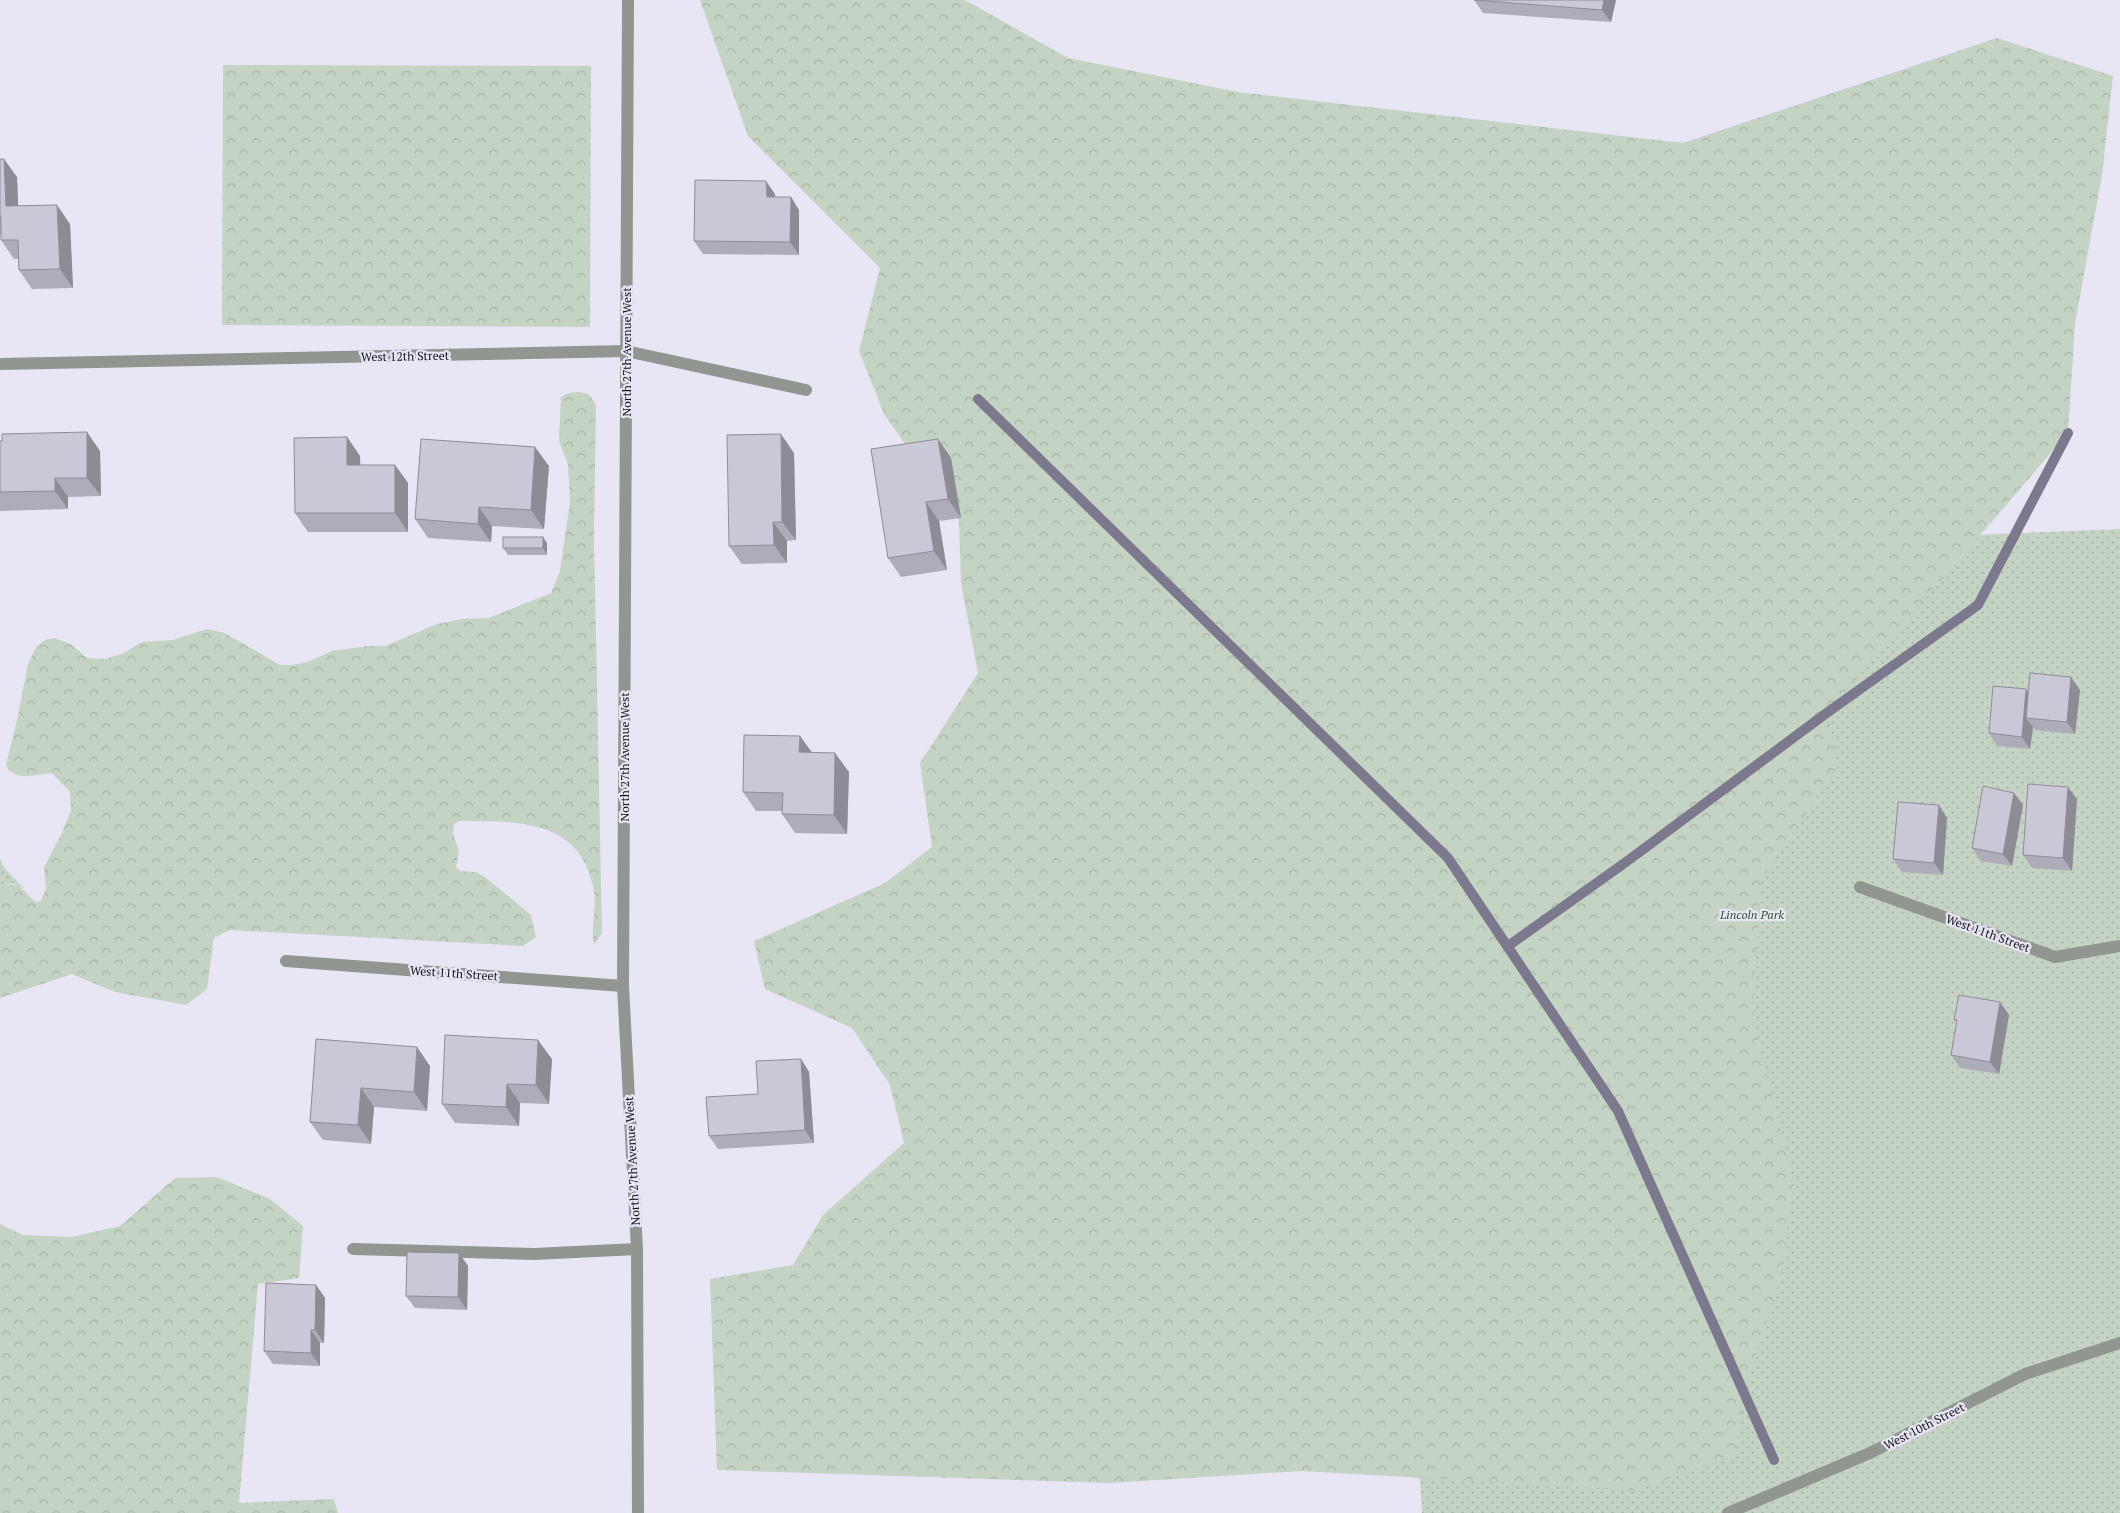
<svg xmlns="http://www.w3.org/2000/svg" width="2120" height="1513" font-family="'PT Serif',serif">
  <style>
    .green { fill: url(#green-dots) }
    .forest { fill: url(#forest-crowns) }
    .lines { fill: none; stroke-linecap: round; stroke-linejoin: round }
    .stream { stroke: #7c798f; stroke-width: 10 }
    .minor { stroke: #919691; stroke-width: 12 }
    .wall { fill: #aeacb9 }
    .shaded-wall { fill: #8d8c96 }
    .building { fill: #cac8d7; stroke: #8d8c96 }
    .labels { text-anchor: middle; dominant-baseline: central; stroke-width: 4.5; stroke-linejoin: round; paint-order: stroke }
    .street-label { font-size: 12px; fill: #131217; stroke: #e8e6f5 }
    .park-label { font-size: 12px; font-style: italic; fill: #2e532f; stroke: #e8e6f5 }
  </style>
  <defs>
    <pattern id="green-dots" width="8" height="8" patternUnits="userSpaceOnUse" patternTransform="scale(1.25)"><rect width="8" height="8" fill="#c4d3c3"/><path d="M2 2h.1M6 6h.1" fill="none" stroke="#a8b4a7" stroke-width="1.8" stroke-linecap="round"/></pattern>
    <pattern id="forest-crowns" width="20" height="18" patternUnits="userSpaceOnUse" patternTransform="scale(1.25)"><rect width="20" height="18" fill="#c4d3c3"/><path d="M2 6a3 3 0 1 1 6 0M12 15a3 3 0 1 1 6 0" fill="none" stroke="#a8b4a7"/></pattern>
  </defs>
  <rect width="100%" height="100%" fill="#e8e6f5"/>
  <g class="green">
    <polygon points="2120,529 2120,1513 1422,1513 1360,560"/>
    <polygon points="0,859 5,869 24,888 12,883 0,886"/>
  </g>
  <g class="forest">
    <polygon points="700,0 965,0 1068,58 1238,92 1683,143 1997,38 2113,76 2102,175 2075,324 2068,433 1828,712 1838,766 1761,880 1752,1018 1794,1183 1779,1283 1744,1392 1735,1456 1634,1490 1301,1471 1109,1483 717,1470 710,1279 793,1265 823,1215 904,1143 890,1085 852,1028 765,989 754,941 885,883 932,847 920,763 978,673 961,583 959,521 884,414 859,351 880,268 748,136"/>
    <polygon points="223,65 591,66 590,327 222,325"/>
    <path d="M580 392 589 394 596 405 594 537 602 933 594 945C590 927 597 909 594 891 582 819 518 821 460 821L454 824 453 833 459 852 456 867 460 871 476 872 485 877 531 915 536 937 523 946 229 930 214 938 207 989 186 1005 115 992 72 974 0 998V886C22 881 21 889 35 902L41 901 46 888 44 867 61 835 71 811 70 792 52 773C36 774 14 783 6 765L17 720 28 664 36 647 45 640 54 638 71 644 87 658 105 659 122 654 142 642 173 640 207 629 225 633 280 665H293L310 661 332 651 368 646H385L437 624 462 619 489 618 551 593 560 571 570 502 568 464 559 441 561 397 569 393Z"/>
    <polygon points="217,1177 270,1199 303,1226 299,1278 258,1284 239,1503 334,1499 338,1513 0,1513 0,1224 23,1235 72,1237 120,1226 175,1178"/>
  </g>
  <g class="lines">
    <g class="stream">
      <polyline points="978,399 1448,858 1618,1111 1774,1460"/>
      <polyline points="1508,946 1626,862 1828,712 1978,605 2068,433"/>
    </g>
    <g class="minor">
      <polyline points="628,0 623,986 637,1249 638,1513"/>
      <polyline points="0,364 626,351 806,390"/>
      <polyline points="1860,887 2055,957 2120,946"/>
      <polyline points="286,961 623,986"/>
      <polyline points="353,1249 534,1254 637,1249"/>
      <polyline points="1728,1513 1870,1453 2025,1374 2120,1343"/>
    </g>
  </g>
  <g class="wall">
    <polygon points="1474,0 1616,0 1611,22 1483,13"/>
    <polygon points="0,159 17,177 18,206 70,224 73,288 32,289 19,270 18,259 14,259 1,240 1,235 0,235"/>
    <polygon points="775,194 775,197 791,197 799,210 799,255 703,254 694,241"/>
    <polygon points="347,437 360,456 360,465 395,465 408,483 408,532 308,532 295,513"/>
    <polygon points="938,439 951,458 961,518 939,521 947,570 901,577 888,558"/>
    <polygon points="0,441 100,451 101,496 68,497 68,509 0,511"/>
    <polygon points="794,453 796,540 787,541 787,563 742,564 729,546"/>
    <polygon points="549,466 544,529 492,526 491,542 428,538 415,519"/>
    <polygon points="547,543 547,555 508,555 503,548"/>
    <polygon points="2080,690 2075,734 2035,730 2033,727 2030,749 1997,746 1989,733 2028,692"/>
    <polygon points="800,736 812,753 849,772 847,834 795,833 782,814 782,811 756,811 743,792"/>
    <polygon points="2077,799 2072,871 2032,868 2023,855"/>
    <polygon points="2023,805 2012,866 1981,861 1972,848"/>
    <polygon points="1947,818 1943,875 1902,872 1893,859"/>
    <polygon points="2000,1002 2009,1015 1999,1074 1960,1068 1951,1055 1957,1023 1954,1020"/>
    <polygon points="316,1039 430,1066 427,1111 374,1107 371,1144 323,1140 310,1122"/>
    <polygon points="552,1059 549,1104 520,1103 519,1126 455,1123 442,1104"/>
    <polygon points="801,1059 809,1072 814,1143 718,1149 709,1136"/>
    <polygon points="459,1253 468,1266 467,1310 415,1308 406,1296"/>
    <polygon points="316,1285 325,1298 324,1343 320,1343 320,1366 273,1364 264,1351"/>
  </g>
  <g class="shaded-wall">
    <polygon points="1604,0 1616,0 1611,22 1602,10"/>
    <polygon points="4,159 17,177 19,225 6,206"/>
    <polygon points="766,181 775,194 776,210 767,197"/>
    <polygon points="791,197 799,210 799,255 790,242"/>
    <polygon points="57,205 70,224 73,288 60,269"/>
    <polygon points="87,432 100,451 101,496 87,478"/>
    <polygon points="781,434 794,453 796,540 782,522"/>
    <polygon points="347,437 360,456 361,484 347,465"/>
    <polygon points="938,439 951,458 961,518 948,499"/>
    <polygon points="535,447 549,466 544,529 531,510"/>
    <polygon points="395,465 408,483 408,532 395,513"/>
    <polygon points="55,478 68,497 68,509 55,491"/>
    <polygon points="926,502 939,521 947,570 934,551"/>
    <polygon points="479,507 492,526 491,542 478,524"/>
    <polygon points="773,522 787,541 787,563 774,545"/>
    <polygon points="543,537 547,543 547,555 543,548"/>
    <polygon points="2071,677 2080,690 2075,734 2067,722"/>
    <polygon points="2026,689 2035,702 2026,718 2033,727 2030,749 2022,737"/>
    <polygon points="800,736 813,754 799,752"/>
    <polygon points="835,753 849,772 847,834 834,815"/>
    <polygon points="2068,787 2077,799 2072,871 2063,858"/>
    <polygon points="2014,793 2023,805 2012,866 2003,854"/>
    <polygon points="1939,805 1947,818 1943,875 1934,863"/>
    <polygon points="2000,1002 2009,1015 1999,1074 1990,1062"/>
    <polygon points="538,1040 552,1059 549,1104 536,1085"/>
    <polygon points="417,1047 430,1066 427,1111 414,1092"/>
    <polygon points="801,1059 809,1072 814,1143 805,1130"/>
    <polygon points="507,1084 520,1103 519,1126 506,1107"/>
    <polygon points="361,1088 374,1107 371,1144 358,1125"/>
    <polygon points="459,1253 468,1266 467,1310 458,1297"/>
    <polygon points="316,1285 325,1298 324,1343 315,1330"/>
    <polygon points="311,1330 320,1343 320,1366 311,1353"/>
  </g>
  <g class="building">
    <polygon points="1474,0 1604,0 1602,10"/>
    <polygon points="0,159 4,159 6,206 57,205 60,269 19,270 18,240 1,240 1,216 0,216"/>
    <polygon points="695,180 766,181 767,197 791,197 790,242 694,241"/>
    <polygon points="87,432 87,478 55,478 55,491 0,492 0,441 2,441 2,434"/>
    <polygon points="781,434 782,522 773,522 774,545 729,546 727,435"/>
    <polygon points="347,437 347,465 395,465 395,513 295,513 294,438"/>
    <polygon points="421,439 535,447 531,510 479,507 478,524 415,519"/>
    <polygon points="938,439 948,499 926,502 934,551 888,558 871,449"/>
    <rect x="503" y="537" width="40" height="11"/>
    <polygon points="2030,673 2071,677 2067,722 2026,718"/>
    <polygon points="1993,686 2026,689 2022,737 1989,733"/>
    <polygon points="744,735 800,736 799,752 835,753 834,815 782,814 783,793 743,792"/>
    <polygon points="2028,784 2068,787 2063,858 2023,855"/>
    <polygon points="1983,786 2014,793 2003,854 1972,848"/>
    <polygon points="1898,802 1939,805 1934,863 1893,859"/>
    <polygon points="1959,995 2000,1002 1990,1062 1951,1055 1957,1020 1954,1020"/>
    <polygon points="445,1035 538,1040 536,1085 507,1084 506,1107 442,1104"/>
    <polygon points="316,1039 417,1047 414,1092 361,1088 358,1125 310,1122"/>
    <polygon points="801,1059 805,1130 709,1136 706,1097 758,1094 756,1061"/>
    <polygon points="407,1252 459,1253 458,1297 406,1296"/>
    <polygon points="266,1283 316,1285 315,1330 311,1330 311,1353 264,1351"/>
  </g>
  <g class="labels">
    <g class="street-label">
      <text transform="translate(626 352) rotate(-90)">North 27th Avenue West</text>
      <text transform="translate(405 356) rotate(-1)">West 12th Street</text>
      <text transform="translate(624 757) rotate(-90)">North 27th Avenue West</text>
      <text transform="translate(1988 933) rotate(20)">West 11th Street</text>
      <text transform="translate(454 973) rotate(4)">West 11th Street</text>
      <text transform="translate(632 1161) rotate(-93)">North 27th Avenue West</text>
      <text transform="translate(1924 1426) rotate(-27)">West 10th Street</text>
    </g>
    <g class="park-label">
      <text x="1752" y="914">Lincoln Park</text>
    </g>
  </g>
</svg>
